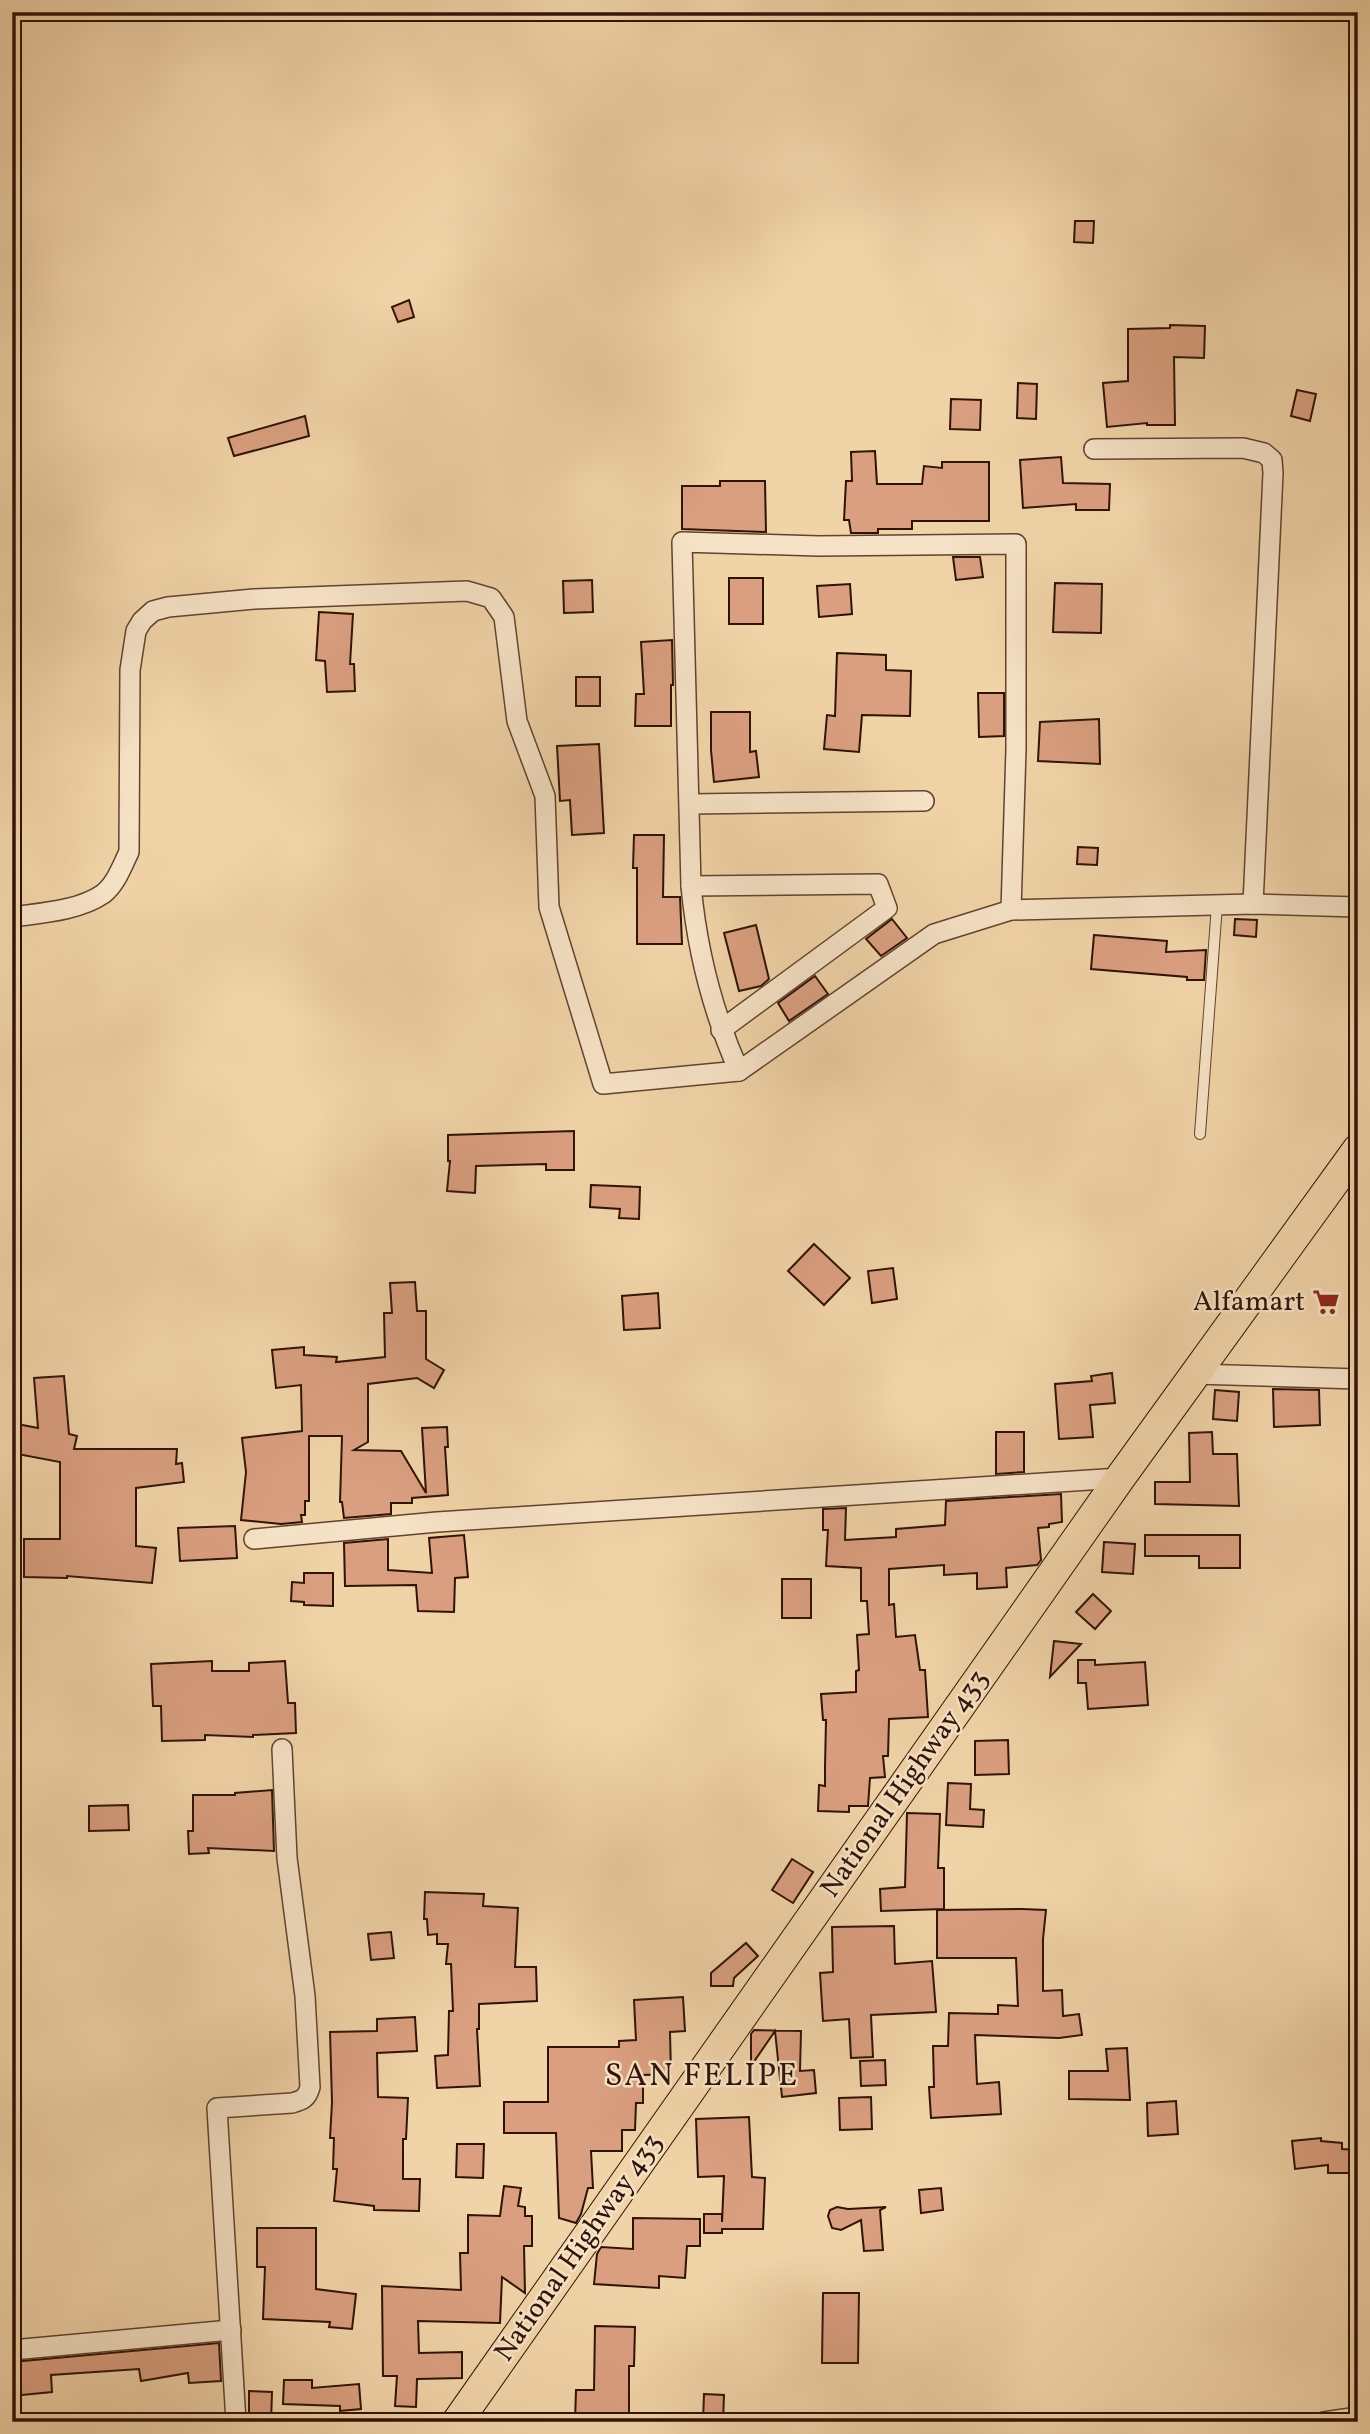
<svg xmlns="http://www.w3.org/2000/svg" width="1370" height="2434" font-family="Vollkorn,serif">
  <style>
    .building { fill: #da9f80; stroke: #311306; stroke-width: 2 }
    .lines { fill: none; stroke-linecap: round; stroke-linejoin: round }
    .lane-casing { stroke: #61432e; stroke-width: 12 }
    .street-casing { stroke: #61432e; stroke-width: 22 }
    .primary-casing { stroke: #311306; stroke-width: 32 }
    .lane { stroke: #f6e2c6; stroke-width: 10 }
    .street { stroke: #f6e2c6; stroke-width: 19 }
    .primary { stroke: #f1d3a8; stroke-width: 30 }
    .labels { text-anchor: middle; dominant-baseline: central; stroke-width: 5; stroke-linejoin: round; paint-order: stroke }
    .poi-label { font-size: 28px; fill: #311306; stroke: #f6e2c6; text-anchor: end }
    .street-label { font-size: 28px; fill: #311306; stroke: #f6e2c6 }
    .quarter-label { font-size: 32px; letter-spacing: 2px; fill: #311306; stroke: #f6e2c6 }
  </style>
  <rect width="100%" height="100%" fill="#f1d3a8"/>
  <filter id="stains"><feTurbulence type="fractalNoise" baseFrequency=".00286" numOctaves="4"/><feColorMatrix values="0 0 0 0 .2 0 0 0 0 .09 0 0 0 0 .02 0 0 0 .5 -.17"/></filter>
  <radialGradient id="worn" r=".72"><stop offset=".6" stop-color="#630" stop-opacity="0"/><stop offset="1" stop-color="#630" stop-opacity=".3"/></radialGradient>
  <g class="building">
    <polygon points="1075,221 1094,221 1093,243 1074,242"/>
    <polygon points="409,300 414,317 398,322 392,307"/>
    <polygon points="1170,325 1205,326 1204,358 1174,357 1175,425 1147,425 1147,423 1107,427 1103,383 1128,381 1128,329 1170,328"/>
    <polygon points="1018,383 1037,384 1036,419 1017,418"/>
    <polygon points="1297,390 1316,394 1310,421 1291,416"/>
    <polygon points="951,399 981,400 980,430 950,429"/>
    <polygon points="305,416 309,436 234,456 228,438"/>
    <polygon points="875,451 877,484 922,484 924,466 942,468 942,462 989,462 989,521 912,521 912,529 878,529 878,533 851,533 849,520 844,520 846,481 852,481 851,452"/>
    <polygon points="1061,457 1063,483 1110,484 1109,510 1076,510 1076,504 1023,508 1020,460"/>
    <polygon points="720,481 765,481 766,532 682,529 682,486 720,486"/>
    <polygon points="953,557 980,557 983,577 956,580"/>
    <rect x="729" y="578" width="34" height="46"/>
    <polygon points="592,580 593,612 564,613 563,581"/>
    <polygon points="1055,583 1102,584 1101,633 1053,632"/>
    <polygon points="850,584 852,614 819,617 817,586"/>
    <polygon points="319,612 353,614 350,664 354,664 355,691 327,692 325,661 316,660"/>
    <polygon points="672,640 673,685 671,685 671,726 635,726 636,694 644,694 641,642"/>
    <polygon points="837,653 886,655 886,670 911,671 910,716 862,715 859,752 824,749 827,715 835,716"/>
    <rect x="576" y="677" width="24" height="29"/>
    <polygon points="978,693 1004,693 1004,736 979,737"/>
    <polygon points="711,712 750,712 750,752 756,751 759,777 714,782 711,750"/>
    <polygon points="1099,719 1100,764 1038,761 1040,722"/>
    <polygon points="599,744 604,833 572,835 570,800 560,801 557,746"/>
    <polygon points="634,835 664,835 663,897 680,897 682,944 637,944 637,868 633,868"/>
    <polygon points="1078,847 1098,848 1097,865 1077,864"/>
    <polygon points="892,919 907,938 881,956 866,939"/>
    <polygon points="1235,919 1257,920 1256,937 1234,935"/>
    <polygon points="756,925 769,979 761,986 739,991 724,933"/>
    <polygon points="1094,935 1167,941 1166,952 1206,950 1204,980 1187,980 1187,977 1091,969"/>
    <polygon points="815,976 828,994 789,1021 778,1003"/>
    <polygon points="574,1131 574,1170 546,1170 546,1164 476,1166 475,1193 447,1191 450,1161 448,1161 448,1135"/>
    <polygon points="591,1185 640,1187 639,1219 619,1218 620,1209 590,1207"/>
    <polygon points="814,1244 850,1278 824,1305 788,1271"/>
    <polygon points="893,1268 897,1299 872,1303 868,1271"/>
    <polygon points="415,1282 417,1311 426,1311 426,1359 444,1370 434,1388 417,1378 368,1384 368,1442 354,1450 401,1451 426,1493 422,1428 447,1427 448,1447 445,1447 448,1495 412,1498 412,1503 391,1503 391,1514 344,1518 342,1502 340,1502 342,1436 309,1436 309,1501 305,1501 305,1515 301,1515 302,1522 281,1524 241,1520 246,1472 242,1438 302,1431 301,1385 276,1388 272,1350 304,1347 304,1355 337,1357 336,1362 385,1357 384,1313 392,1313 390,1283"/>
    <polygon points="658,1293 660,1328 624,1330 622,1296"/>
    <polygon points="1112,1373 1115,1403 1090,1405 1093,1437 1059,1439 1055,1384 1092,1381 1091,1376"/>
    <polygon points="64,1376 69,1434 77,1436 74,1449 177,1449 176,1464 182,1463 184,1482 136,1488 136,1546 156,1548 152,1583 67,1576 67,1578 24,1577 24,1539 60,1539 60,1462 12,1453 12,1450 17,1424 38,1428 34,1378"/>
    <polygon points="1273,1389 1319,1390 1320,1425 1274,1427"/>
    <polygon points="1215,1390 1239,1392 1237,1421 1213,1419"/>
    <polygon points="996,1432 1024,1432 1024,1472 996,1474"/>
    <polygon points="1212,1432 1213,1454 1237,1454 1239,1506 1155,1504 1155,1482 1190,1482 1189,1433"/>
    <polygon points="1061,1494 1062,1522 1049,1524 1049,1527 1038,1528 1041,1560 1037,1565 1006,1568 1007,1587 977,1589 977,1573 944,1575 944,1565 889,1569 889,1605 894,1604 896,1637 915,1635 920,1670 925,1670 928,1717 889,1719 888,1756 883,1756 885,1777 870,1778 868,1806 849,1806 849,1812 818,1811 819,1785 825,1786 825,1767 826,1720 823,1720 821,1694 856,1692 856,1671 859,1670 857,1635 869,1634 867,1601 861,1601 861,1568 826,1566 828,1530 823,1530 823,1509 846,1508 845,1540 896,1537 896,1529 945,1525 946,1501"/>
    <polygon points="235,1526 237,1558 180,1561 178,1528"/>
    <polygon points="464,1535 468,1577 455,1578 454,1612 418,1611 416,1585 345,1586 344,1543 388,1539 388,1570 432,1573 429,1538"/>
    <polygon points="1145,1535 1240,1535 1240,1568 1199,1568 1199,1556 1145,1556"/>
    <polygon points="1104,1542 1135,1544 1133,1574 1102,1572"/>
    <polygon points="304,1573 333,1573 333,1606 304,1605 304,1602 291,1601 292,1582 304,1583"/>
    <rect x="782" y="1579" width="29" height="39"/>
    <polygon points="1093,1594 1111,1611 1095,1629 1076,1612"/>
    <polygon points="1054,1641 1081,1644 1050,1677"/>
    <polygon points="1078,1660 1095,1660 1095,1665 1145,1662 1148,1705 1088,1709 1086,1683 1078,1683"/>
    <polygon points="212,1661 212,1671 249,1671 249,1663 285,1661 288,1703 295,1703 296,1733 253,1735 253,1737 205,1735 205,1740 162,1741 161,1706 153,1706 151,1664"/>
    <polygon points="1008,1740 1009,1774 975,1775 975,1741"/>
    <polygon points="948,1783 971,1784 970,1809 984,1810 983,1827 946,1825"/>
    <polygon points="272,1790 274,1851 208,1848 209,1853 189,1854 188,1831 193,1831 193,1795 235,1795 235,1793"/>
    <polygon points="128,1805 129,1830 89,1831 89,1806"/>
    <polygon points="907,1813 940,1814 938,1868 944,1868 944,1909 881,1911 880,1889 905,1887"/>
    <polygon points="792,1859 813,1872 793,1903 772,1890"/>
    <polygon points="425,1892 484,1894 483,1906 518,1908 515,1967 536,1967 537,2001 479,2004 479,2029 477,2029 480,2086 437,2088 435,2056 448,2055 449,2011 453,2011 451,1964 446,1964 448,1944 437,1944 437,1934 428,1935 427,1919 424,1919"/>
    <polygon points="1022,1909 1046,1910 1043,1939 1043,1991 1062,1990 1063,2016 1079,2014 1082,2035 1059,2038 975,2035 977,2084 999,2082 1001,2114 931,2118 929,2087 934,2087 933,2046 948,2046 949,2013 998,2014 998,2005 1018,2006 1016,1958 937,1958 937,1910"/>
    <polygon points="894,1926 895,1964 932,1961 936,2012 871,2015 873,2057 851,2058 849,2019 823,2021 820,1973 833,1972 832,1927"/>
    <polygon points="391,1932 394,1958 371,1960 368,1934"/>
    <polygon points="746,1943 758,1956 734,1978 733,1986 711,1986 711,1973"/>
    <polygon points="683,1997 685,2031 670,2032 671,2074 643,2075 643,2103 636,2103 635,2130 622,2130 622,2151 591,2151 593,2188 588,2188 581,2214 576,2223 559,2218 556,2133 504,2133 504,2102 548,2102 548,2047 619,2047 619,2041 636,2040 634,2000"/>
    <polygon points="415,2017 417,2051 377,2053 378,2097 408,2098 406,2139 403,2139 403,2179 420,2179 419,2211 374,2210 374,2206 334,2201 337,2169 333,2169 334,2138 330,2138 332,2102 330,2032 377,2031 377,2019"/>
    <polygon points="754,2030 801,2031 800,2071 814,2070 816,2093 782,2097 775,2031 751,2066 751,2034"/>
    <polygon points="1127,2048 1130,2100 1069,2099 1069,2071 1108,2071 1106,2049"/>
    <polygon points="885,2060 886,2085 861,2086 860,2061"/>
    <polygon points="871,2097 872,2129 840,2130 839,2098"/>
    <polygon points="1176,2101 1178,2134 1148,2136 1147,2103"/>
    <polygon points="749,2117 752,2177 765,2178 763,2229 722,2229 722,2233 704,2233 704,2214 722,2214 722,2222 724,2176 698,2177 696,2119"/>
    <polygon points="1321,2138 1321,2141 1342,2143 1342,2149 1358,2150 1358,2173 1328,2173 1328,2165 1295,2169 1292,2141"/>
    <polygon points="457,2144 484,2144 483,2178 456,2177"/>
    <polygon points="504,2186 521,2188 518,2206 525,2207 525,2216 532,2216 532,2246 524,2246 525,2293 502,2277 500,2323 418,2321 419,2353 462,2352 462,2378 417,2379 416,2407 395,2406 397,2376 383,2376 382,2286 461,2290 460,2253 468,2253 468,2215 500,2216"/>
    <polygon points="941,2188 943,2210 921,2213 919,2190"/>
    <polygon points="837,2207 848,2209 886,2207 880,2210 883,2250 864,2251 861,2220 841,2230 832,2228 828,2216 830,2210"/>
    <polygon points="633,2218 700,2219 700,2246 687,2246 685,2278 659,2276 659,2288 594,2284 597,2254 601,2247 633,2249"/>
    <polygon points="257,2228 316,2228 316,2289 356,2294 352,2329 329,2327 330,2322 263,2319 265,2267 257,2267"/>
    <polygon points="823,2293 859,2293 858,2363 822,2363"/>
    <polygon points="595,2326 635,2327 634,2366 629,2366 629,2422 575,2422 576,2390 594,2390"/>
    <polygon points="219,2343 221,2381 189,2383 188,2373 141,2381 139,2369 51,2375 52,2392 12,2396 12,2362"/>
    <polygon points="284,2380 312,2380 312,2388 359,2384 361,2409 340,2411 340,2406 283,2404"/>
    <polygon points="249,2391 272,2392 271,2422 249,2422"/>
    <polygon points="704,2394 724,2395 723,2422 703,2422"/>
  </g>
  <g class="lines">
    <g class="lane-casing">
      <polyline id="lane" points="1200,1134 1217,905"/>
    </g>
    <g class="street-casing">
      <g id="street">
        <polyline points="1094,449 1243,448 1264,453 1272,460 1273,473 1253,904"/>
        <polyline points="690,804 924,801"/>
        <polyline points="691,886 878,884 887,908 721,1030"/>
        <path d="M12 917C41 913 78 911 103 894 116 884 122 866 129 852L130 670 136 631 142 621 153 611 168 607 254 599 467 591 491 598 504 617 517 721 545 796 549 907 603 1084 739 1071 934 934 1011 910 1253 904 1358 907"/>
        <path d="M739 1071C713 1013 697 949 691 886L682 542 819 546 1016 544V749L1011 910"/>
        <polyline points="1195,1374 1358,1379"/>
        <polyline points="254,1539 437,1522 1120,1478"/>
        <polyline points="12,2350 231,2330"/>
        <path d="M236 2422 217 2108 292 2103C303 2100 307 2098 310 2087L305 1996 287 1858 282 1749"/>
        <polyline points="1324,2422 1358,2417"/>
      </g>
    </g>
    <g class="primary-casing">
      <polyline id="primary" points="457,2422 1120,1478 1358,1149"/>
    </g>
    <use href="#lane" class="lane"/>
    <use href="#street" class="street"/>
    <use href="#primary" class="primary"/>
  </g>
  <defs>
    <g id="supermarket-bare" transform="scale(2.1)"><path d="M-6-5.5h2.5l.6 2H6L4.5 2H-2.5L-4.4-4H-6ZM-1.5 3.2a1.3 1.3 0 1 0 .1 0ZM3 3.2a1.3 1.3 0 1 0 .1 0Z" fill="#8f2418" stroke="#f6e2c6" stroke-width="2.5" paint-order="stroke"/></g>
  </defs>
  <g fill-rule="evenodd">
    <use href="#supermarket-bare" x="1326" y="1302"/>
  </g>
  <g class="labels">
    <g class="poi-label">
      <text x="1305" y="1302">Alfamart</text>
    </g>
    <g class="street-label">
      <text transform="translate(905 1784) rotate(-55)">National Highway 433</text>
      <text transform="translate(579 2248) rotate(-55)">National Highway 433</text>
    </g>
    <g class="quarter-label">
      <text x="702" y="2077">SAN FELIPE</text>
    </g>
  </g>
  <rect width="1370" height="2434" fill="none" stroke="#f1d3a8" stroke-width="42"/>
  <rect x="14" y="14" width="1342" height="2406" fill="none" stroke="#311306" stroke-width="3.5"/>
  <rect x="21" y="21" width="1328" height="2392" fill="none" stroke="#311306" stroke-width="2"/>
  <rect width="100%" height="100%" filter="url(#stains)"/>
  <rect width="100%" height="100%" fill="url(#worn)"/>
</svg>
